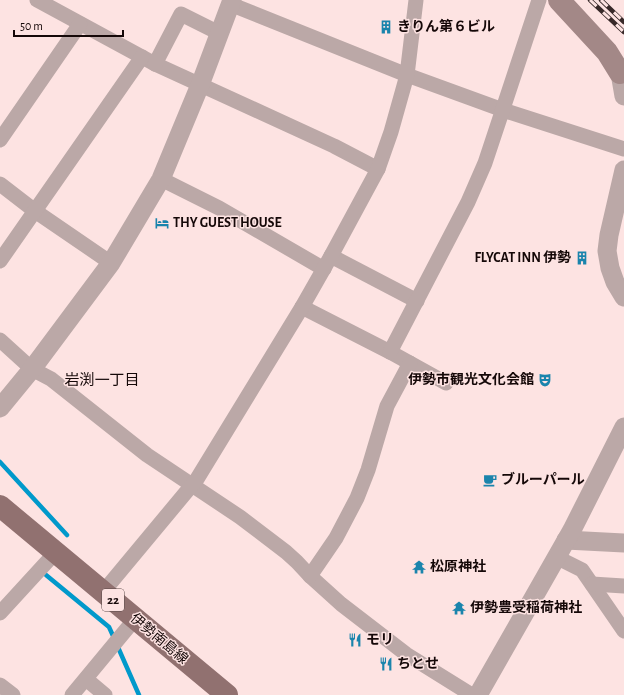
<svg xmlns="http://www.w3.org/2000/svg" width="624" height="695" font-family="'Alegreya Sans','Noto Sans JP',sans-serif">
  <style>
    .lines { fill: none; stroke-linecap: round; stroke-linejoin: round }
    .stream { stroke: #0099cb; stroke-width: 4.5 }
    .minor { stroke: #bba8a7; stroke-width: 15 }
    .tertiary { stroke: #bba8a7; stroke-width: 19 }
    .secondary { stroke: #a38887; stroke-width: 22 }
    .primary { stroke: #917170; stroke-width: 22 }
    .rail-casing { stroke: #382929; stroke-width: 4.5 }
    .rail { stroke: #fde3e2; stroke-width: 3; stroke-dasharray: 9; stroke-linecap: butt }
    .labels { text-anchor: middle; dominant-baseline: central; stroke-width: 3; stroke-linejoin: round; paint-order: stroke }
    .shield { fill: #fde3e2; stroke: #5b4a49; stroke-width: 1 }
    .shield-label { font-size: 13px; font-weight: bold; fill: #150808 }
    .poi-label { font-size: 14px; font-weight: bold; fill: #150808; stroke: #fde3e2; text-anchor: start }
    .street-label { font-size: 14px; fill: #150808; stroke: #fde3e2 }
    .neighbourhood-label { font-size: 15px; fill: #150808; stroke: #fde3e2 }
  </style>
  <rect width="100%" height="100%" fill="#fde3e2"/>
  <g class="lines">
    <g class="stream">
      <polyline points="0,462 67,535"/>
      <polyline points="46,575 109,627 114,638"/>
      <polyline points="117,645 139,695"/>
    </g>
    <g class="minor">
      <polyline points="37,0 155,64 334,146 378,169"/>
      <polyline points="230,4 407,75 503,110 624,149"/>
      <polyline points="155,64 181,14 219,33"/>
      <polyline points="0,140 80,24"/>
      <polyline points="161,179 219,208 324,269"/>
      <polyline points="0,184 35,211 111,263"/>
      <polyline points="331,256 417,301"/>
      <polyline points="0,261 142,57"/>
      <polyline points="302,307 390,352 446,383"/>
      <polyline points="0,340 32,369 51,379 147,455 240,517 286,552 297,562 310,576 341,604 406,654 472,695"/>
      <polyline points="390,352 468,202 485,163 539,0"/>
      <polyline points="556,557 582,570 624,631"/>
      <polyline points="310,576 336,538 357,498 368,470 387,406 410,363"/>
      <polyline points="592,584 624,586"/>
      <polyline points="103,592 197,479 302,307 331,256 378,169 391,132 407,75 416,0"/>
      <polyline points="0,613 55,553"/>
      <polyline points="86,679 105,695"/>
      <polyline points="0,685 13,695"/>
      <polyline points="72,695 135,619"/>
    </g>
    <g class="tertiary">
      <polyline points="620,73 624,96"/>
      <polyline points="624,170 609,235 607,251 610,268 615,282 624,297"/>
      <polyline points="0,408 32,369 111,263 161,179 200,85 232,0"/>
      <polyline points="566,540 624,543"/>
      <polyline points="478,695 572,530 624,427"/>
    </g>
    <polyline class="secondary" points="559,0 607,52 620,73 624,70"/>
    <polyline class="primary" points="0,506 227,695"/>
    <g class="rail-casing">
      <g id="rail">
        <polyline points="590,0 624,32"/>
        <polyline points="601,0 624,22"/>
      </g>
    </g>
    <use href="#rail" class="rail"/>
  </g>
  <defs>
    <g id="building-bare" transform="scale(1.08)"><path d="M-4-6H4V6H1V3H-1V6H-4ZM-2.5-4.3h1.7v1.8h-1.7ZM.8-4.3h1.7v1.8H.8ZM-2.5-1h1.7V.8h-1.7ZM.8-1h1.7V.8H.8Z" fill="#1a84ac" stroke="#fde3e2" stroke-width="2.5" paint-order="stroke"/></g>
    <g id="hotel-bare" transform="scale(1.08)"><path d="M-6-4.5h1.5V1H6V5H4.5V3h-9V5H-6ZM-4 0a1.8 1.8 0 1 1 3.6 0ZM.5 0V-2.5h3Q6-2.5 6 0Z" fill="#1a84ac" stroke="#fde3e2" stroke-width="2.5" paint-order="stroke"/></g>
    <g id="theatre-bare" transform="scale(1.08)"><path d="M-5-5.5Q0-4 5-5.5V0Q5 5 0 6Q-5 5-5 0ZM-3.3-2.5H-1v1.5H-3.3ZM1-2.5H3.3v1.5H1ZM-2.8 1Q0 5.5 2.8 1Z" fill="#1a84ac" stroke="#fde3e2" stroke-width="2.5" paint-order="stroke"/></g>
    <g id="cafe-bare" transform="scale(1.08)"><path d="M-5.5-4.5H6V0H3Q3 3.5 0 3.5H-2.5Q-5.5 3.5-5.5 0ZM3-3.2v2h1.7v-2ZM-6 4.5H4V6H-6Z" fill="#1a84ac" stroke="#fde3e2" stroke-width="2.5" paint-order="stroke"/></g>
    <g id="temple-bare" transform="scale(1.08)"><path d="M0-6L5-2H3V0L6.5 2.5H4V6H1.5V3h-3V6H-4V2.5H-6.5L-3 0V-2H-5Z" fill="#1a84ac" stroke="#fde3e2" stroke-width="2.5" paint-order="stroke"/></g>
    <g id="restaurant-bare" transform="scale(1.08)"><path d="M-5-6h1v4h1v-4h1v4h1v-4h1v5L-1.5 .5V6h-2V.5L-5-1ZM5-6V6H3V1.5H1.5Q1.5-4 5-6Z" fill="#1a84ac" stroke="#fde3e2" stroke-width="2.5" paint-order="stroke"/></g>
  </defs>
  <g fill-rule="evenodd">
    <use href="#building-bare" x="386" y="27"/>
    <use href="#hotel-bare" x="162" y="223"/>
    <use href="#building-bare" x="582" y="258"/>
    <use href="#theatre-bare" x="545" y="380"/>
    <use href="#cafe-bare" x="490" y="480"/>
    <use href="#temple-bare" x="419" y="567"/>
    <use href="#temple-bare" x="459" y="608"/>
    <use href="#restaurant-bare" x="355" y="640"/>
    <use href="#restaurant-bare" x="386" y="664"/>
  </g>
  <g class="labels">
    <rect class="shield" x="102" y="589" width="22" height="22" rx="3"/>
    <g class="shield-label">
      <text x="113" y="600">22</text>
    </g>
    <g class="poi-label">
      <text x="397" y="27">きりん第６ビル</text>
      <text x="173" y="223">THY GUEST HOUSE</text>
      <text x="571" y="258" text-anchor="end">FLYCAT INN 伊勢</text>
      <text x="534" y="380" text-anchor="end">伊勢市観光文化会館</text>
      <text x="501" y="480">ブルーパール</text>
      <text x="430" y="567">松原神社</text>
      <text x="470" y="608">伊勢豊受稲荷神社</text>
      <text x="366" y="640">モリ</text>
      <text x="397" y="664">ちとせ</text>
    </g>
    <g class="street-label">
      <text transform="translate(159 639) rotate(40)">伊勢南島線</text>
    </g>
    <g class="neighbourhood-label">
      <text x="102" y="380">岩渕一丁目</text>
    </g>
  </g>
  <path d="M14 30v6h109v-6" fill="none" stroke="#150808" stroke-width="2"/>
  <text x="20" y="30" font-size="12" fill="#150808" stroke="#fde3e2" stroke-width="3" paint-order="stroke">50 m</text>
</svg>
